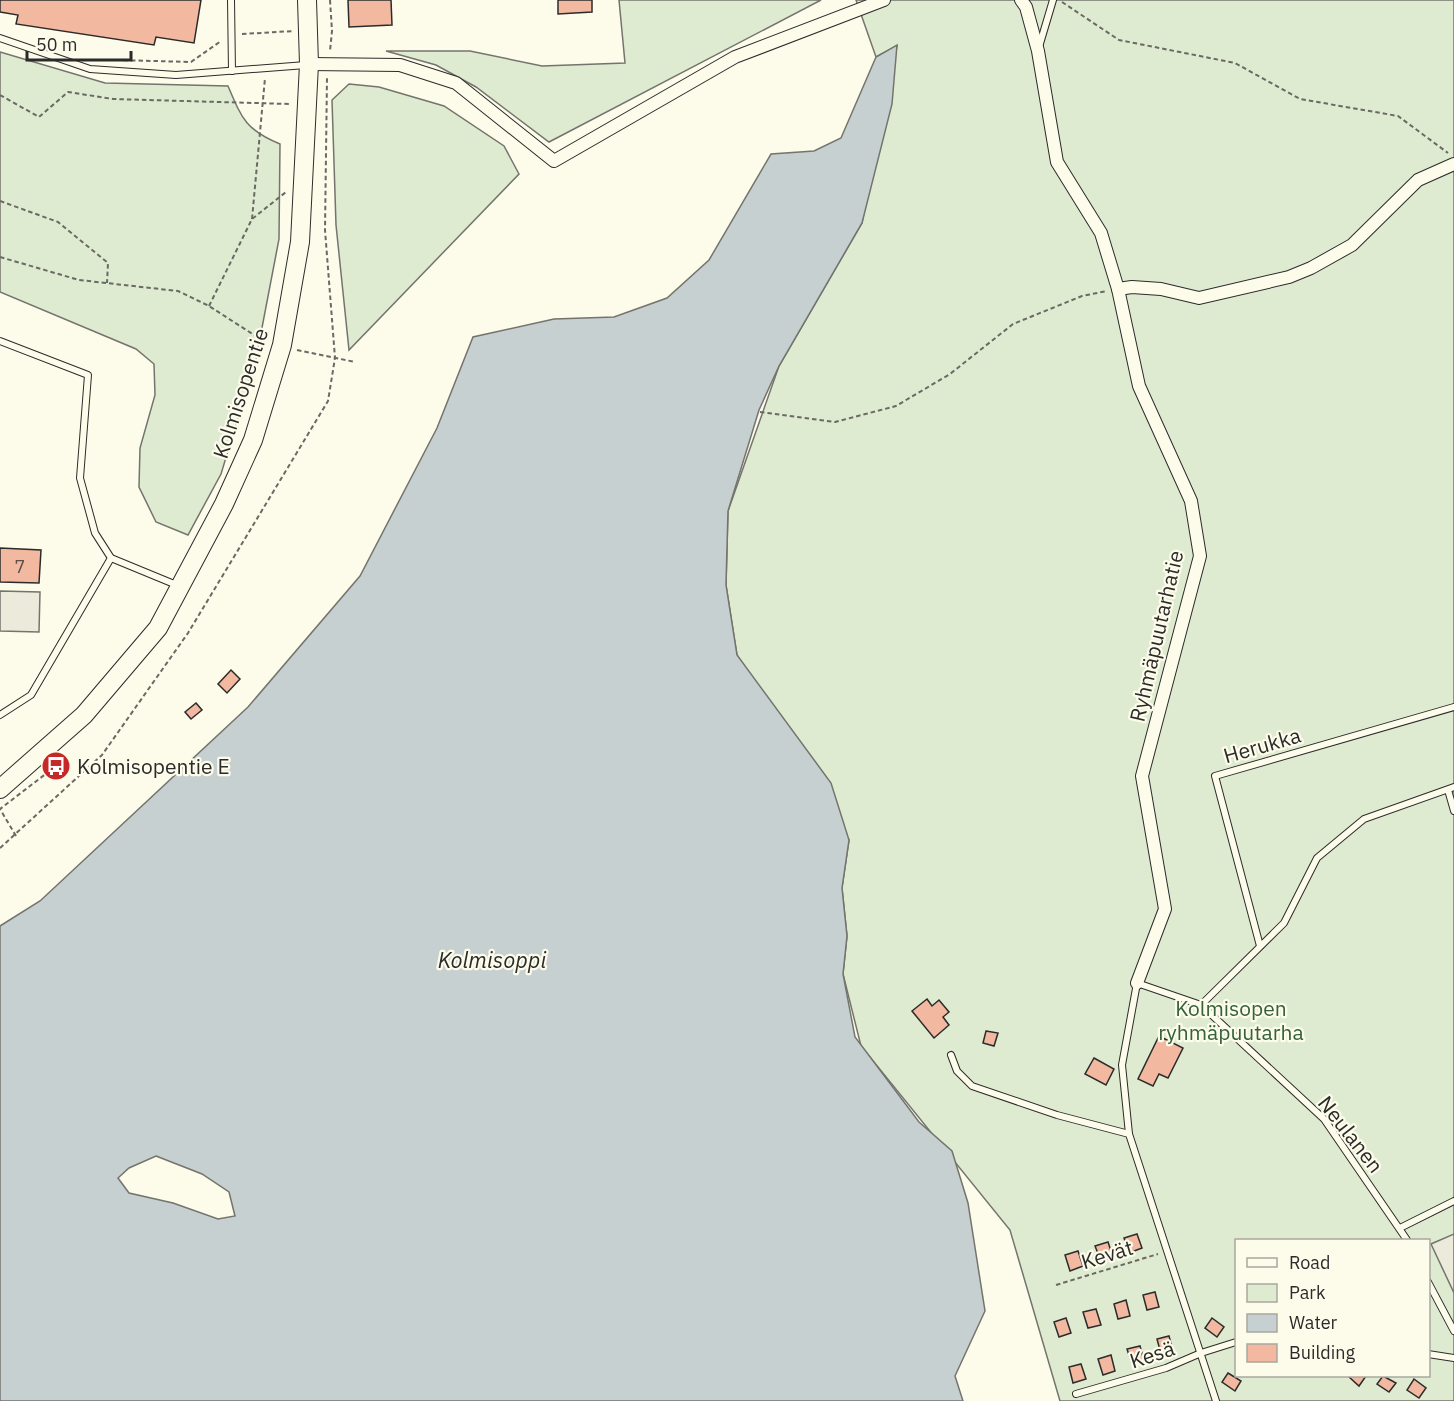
<svg xmlns="http://www.w3.org/2000/svg" width="1454" height="1401" font-family="'IBM Plex Sans',sans-serif">
  <style>
    .green { fill: #deebd1; stroke: #74746e; stroke-width: 1.5; fill-rule: evenodd }
    .parking { fill: #eceadb; stroke: #74746e; stroke-width: 1.5 }
    .water { fill: #c7d0d0; stroke: #74746e; stroke-width: 1.5; fill-rule: evenodd }
    .building { fill: #f2b8a0; stroke: #2b2b2b; stroke-width: 1.5 }
    .lines { fill: none; stroke-linecap: round; stroke-linejoin: round }
    .service-casing { stroke: #2b2b2b; stroke-width: 8 }
    .minor-casing { stroke: #2b2b2b; stroke-width: 14 }
    .secondary-casing { stroke: #2b2b2b; stroke-width: 20 }
    .path { stroke: #6a6964; stroke-width: 2; stroke-dasharray: 4.5 3; stroke-linecap: butt }
    .service { stroke: #fdfbea; stroke-width: 6 }
    .minor { stroke: #fdfbea; stroke-width: 12 }
    .secondary { stroke: #fdfbea; stroke-width: 18 }
    .labels { text-anchor: middle; dominant-baseline: central; stroke-width: 4.5; stroke-linejoin: round; paint-order: stroke }
    .number-label { font-size: 18px; fill: #5d4e48 }
    .street-label { font-size: 21px; fill: #2b2b2b; stroke: #fdfbea }
    .poi-label { font-size: 21px; fill: #2b2b2b; stroke: #fdfbea; text-anchor: start }
    .park-label { font-size: 21px; fill: #34623c; stroke: #fdfbea }
    .water-label { font-size: 22px; font-style: italic; fill: #2b2b2b; stroke: #fdfbea }
  </style>
  <rect width="100%" height="100%" fill="#fdfbea"/>
  <g class="green">
    <polygon points="619,0 821,0 549,142 476,87 436,65 386,51 470,51 542,66 625,63"/>
    <path d="M856 0H1454V1401H1060L1010 1230 861 1046 843 974 847 936 842 888 849 840 737 655 726 585 728 511 779 366 862 223 897 46 876 57ZM1236 1240H1428V1376H1236Z"/>
    <path d="M0 52 105 83 228 86C242 119 246 130 280 144L279 239 256 359 221 474 188 535 156 522 139 487 140 448 155 395 154 364 136 349 0 292Z"/>
    <polygon points="349,84 379,87 444,106 504,146 519,174 349,350 336,225 332,100"/>
  </g>
  <g class="parking">
    <polygon points="0,591 40,592 39,632 0,631"/>
    <polygon points="1454,1234 1454,1293 1431,1244"/>
  </g>
  <path class="water" d="M897 45 892 104 862 223 779 366 759 410 728 511 726 585 737 655 831 783 849 840 842 888 847 936 843 974 855 1037 919 1122 952 1151 968 1203 985 1311 955 1376 963 1401H0V926L40 901 248 707 360 576 437 428 473 337 554 319 614 317 667 298 709 260 771 154 814 151 841 138 876 57ZM156 1156 202 1174 229 1192 235 1216 218 1219 173 1203 129 1193 118 1178 129 1168Z"/>
  <g class="building">
    <polygon points="0,0 201,0 194,43 156,37 154,45 16,24 18,15 0,12"/>
    <polygon points="348,0 391,0 392,25 349,27"/>
    <polygon points="558,0 592,0 592,12 558,14"/>
    <polygon points="0,548 41,550 39,583 0,582"/>
    <polygon points="231,670 240,679 227,693 218,684"/>
    <polygon points="196,703 202,710 191,719 185,712"/>
    <polygon points="927,999 932,1006 939,1000 949,1012 943,1017 949,1025 934,1038 912,1011"/>
    <polygon points="986,1031 998,1033 994,1046 983,1043"/>
    <polygon points="1159,1036 1183,1048 1168,1078 1159,1074 1153,1086 1138,1079"/>
    <polygon points="1094,1058 1114,1069 1106,1085 1085,1074"/>
    <polygon points="1137,1234 1142,1248 1129,1253 1124,1238"/>
    <polygon points="1108,1242 1113,1257 1101,1261 1095,1246"/>
    <polygon points="1078,1251 1083,1266 1070,1271 1065,1255"/>
    <polygon points="1155,1292 1159,1307 1147,1310 1143,1295"/>
    <polygon points="1126,1300 1130,1316 1118,1319 1114,1304"/>
    <polygon points="1096,1309 1101,1325 1088,1328 1083,1312"/>
    <polygon points="1066,1318 1071,1333 1059,1337 1054,1322"/>
    <polygon points="1212,1318 1224,1327 1217,1337 1205,1328"/>
    <polygon points="1169,1336 1173,1351 1161,1354 1157,1339"/>
    <polygon points="1140,1346 1144,1361 1132,1364 1127,1349"/>
    <polygon points="1111,1355 1115,1371 1103,1375 1098,1359"/>
    <polygon points="1081,1364 1086,1379 1073,1383 1069,1367"/>
    <polygon points="1228,1373 1241,1381 1235,1391 1222,1382"/>
    <polygon points="1348,1376 1366,1376 1359,1386"/>
    <polygon points="1383,1376 1396,1383 1389,1392 1377,1384"/>
    <polygon points="1414,1379 1426,1388 1419,1398 1407,1390"/>
  </g>
  <g class="lines">
    <g class="service-casing">
      <g id="service">
        <polyline points="231,0 232,71"/>
        <polyline points="0,38 90,69 176,75 306,65"/>
        <polyline points="1039,47 1053,0"/>
        <polyline points="0,341 88,375 80,478 95,533 111,558 179,586"/>
        <polyline points="0,715 31,695 111,558"/>
        <polyline points="1448,790 1454,811"/>
        <polyline points="1260,946 1215,776 1454,707"/>
        <polyline points="1201,1005 1284,923 1317,858 1364,819 1454,787"/>
        <polyline points="951,1055 957,1071 972,1086 1057,1115 1129,1134 1216,1401"/>
        <polyline points="1129,1134 1122,1065 1137,983 1201,1005 1324,1119 1407,1240"/>
        <polyline points="1400,1228 1454,1201"/>
        <polyline points="1428,1282 1454,1331"/>
        <polyline points="1428,1354 1454,1358"/>
        <polyline points="1076,1394 1166,1368 1201,1353 1236,1342"/>
      </g>
    </g>
    <g class="minor-casing">
      <g id="minor">
        <polyline points="1021,0 1026,7 1038,51 1057,162 1101,233 1118,289 1139,386 1191,501 1200,556 1142,776 1165,909 1137,983"/>
        <polyline points="309,64 400,65 456,83 554,161 735,57 884,0"/>
        <polyline points="1118,289 1132,287 1161,289 1199,298 1289,277 1311,268 1352,245 1418,180 1454,164"/>
      </g>
    </g>
    <g class="secondary-casing">
      <polyline id="secondary" points="0,789 84,715 158,628 224,504 253,440 282,345 300,242 309,64 307,0"/>
    </g>
    <g class="path">
      <polyline points="330,0 332,31 330,51"/>
      <polyline points="1062,2 1119,40 1235,63 1300,99 1398,116 1448,153"/>
      <polyline points="242,34 294,31"/>
      <polyline points="116,60 191,62 221,41"/>
      <polyline points="0,95 39,117 68,92 113,99 290,104"/>
      <polyline points="0,201 58,222 108,263 107,283"/>
      <polyline points="252,219 265,78"/>
      <polyline points="0,257 79,280 178,291 209,306 265,342"/>
      <polyline points="209,306 252,219 286,192"/>
      <polyline points="297,350 355,362"/>
      <polyline points="760,412 835,422 896,406 950,374 1013,324 1082,296 1107,291"/>
      <polyline points="16,836 0,809 56,766"/>
      <polyline points="0,848 102,755 188,633 328,401 335,358 325,230 327,77"/>
      <polyline points="1056,1285 1158,1254"/>
    </g>
    <use href="#service" class="service"/>
    <use href="#minor" class="minor"/>
    <use href="#secondary" class="secondary"/>
  </g>
  <defs>
    <g id="bus-disc" transform="scale(1.5)"><circle r="9.5" fill="#c62828" stroke="#fdfbea"/><path d="M-5-6H5V4H4V6H2V4H-2V6H-4V4H-5ZM-3.5-4V0h7V-4ZM-3.5 1.2v1.5H-2V1.2ZM2 1.2v1.5H3.5V1.2Z" fill="#fff"/></g>
  </defs>
  <g fill-rule="evenodd">
    <use href="#bus-disc" x="56" y="766"/>
  </g>
  <g class="labels">
    <g class="number-label">
      <text x="20" y="566">7</text>
    </g>
    <g class="street-label">
      <text transform="translate(240 393) rotate(-72)">Kolmisopentie</text>
      <text transform="translate(1156 636) rotate(-77)">Ryhmäpuutarhatie</text>
      <text transform="translate(1262 745) rotate(-16)">Herukka</text>
      <text transform="translate(1351 1134) rotate(52)">Neulanen</text>
      <text transform="translate(1107 1254) rotate(-17)">Kevät</text>
      <text transform="translate(1152 1354) rotate(-18)">Kesä</text>
    </g>
    <g class="poi-label">
      <text x="77" y="766">Kolmisopentie E</text>
    </g>
    <g class="park-label">
      <text x="1231" y="1008">Kolmisopen<tspan x="1231" dy="24">ryhmäpuutarha</tspan></text>
    </g>
    <g class="water-label">
      <text x="492" y="959">Kolmisoppi</text>
    </g>
  </g>
  <rect x="1235" y="1239" width="195" height="138" fill="#fdfbea" stroke="#a9a89e" stroke-width="1.5"/>
  <rect x="1247" y="1258" width="30" height="9" fill="#fdfbea" stroke="#a9a89e" stroke-width="1.5"/>
  <text x="1289" y="1269" font-size="18" fill="#2b2b2b">Road</text>
  <rect x="1247" y="1284" width="30" height="18" fill="#deebd1" stroke="#a9a89e" stroke-width="1.5"/>
  <text x="1289" y="1299" font-size="18" fill="#2b2b2b">Park</text>
  <rect x="1247" y="1314" width="30" height="18" fill="#c7d0d0" stroke="#a9a89e" stroke-width="1.5"/>
  <text x="1289" y="1329" font-size="18" fill="#2b2b2b">Water</text>
  <rect x="1247" y="1344" width="30" height="18" fill="#f2b8a0" stroke="#a9a89e" stroke-width="1.5"/>
  <text x="1289" y="1359" font-size="18" fill="#2b2b2b">Building</text>
  <path d="M27 51v9h104v-9" fill="none" stroke="#2b2b2b" stroke-width="3"/>
  <text x="36" y="51" font-size="18" fill="#2b2b2b" stroke="#fdfbea" stroke-width="4.5" paint-order="stroke">50 m</text>
</svg>
